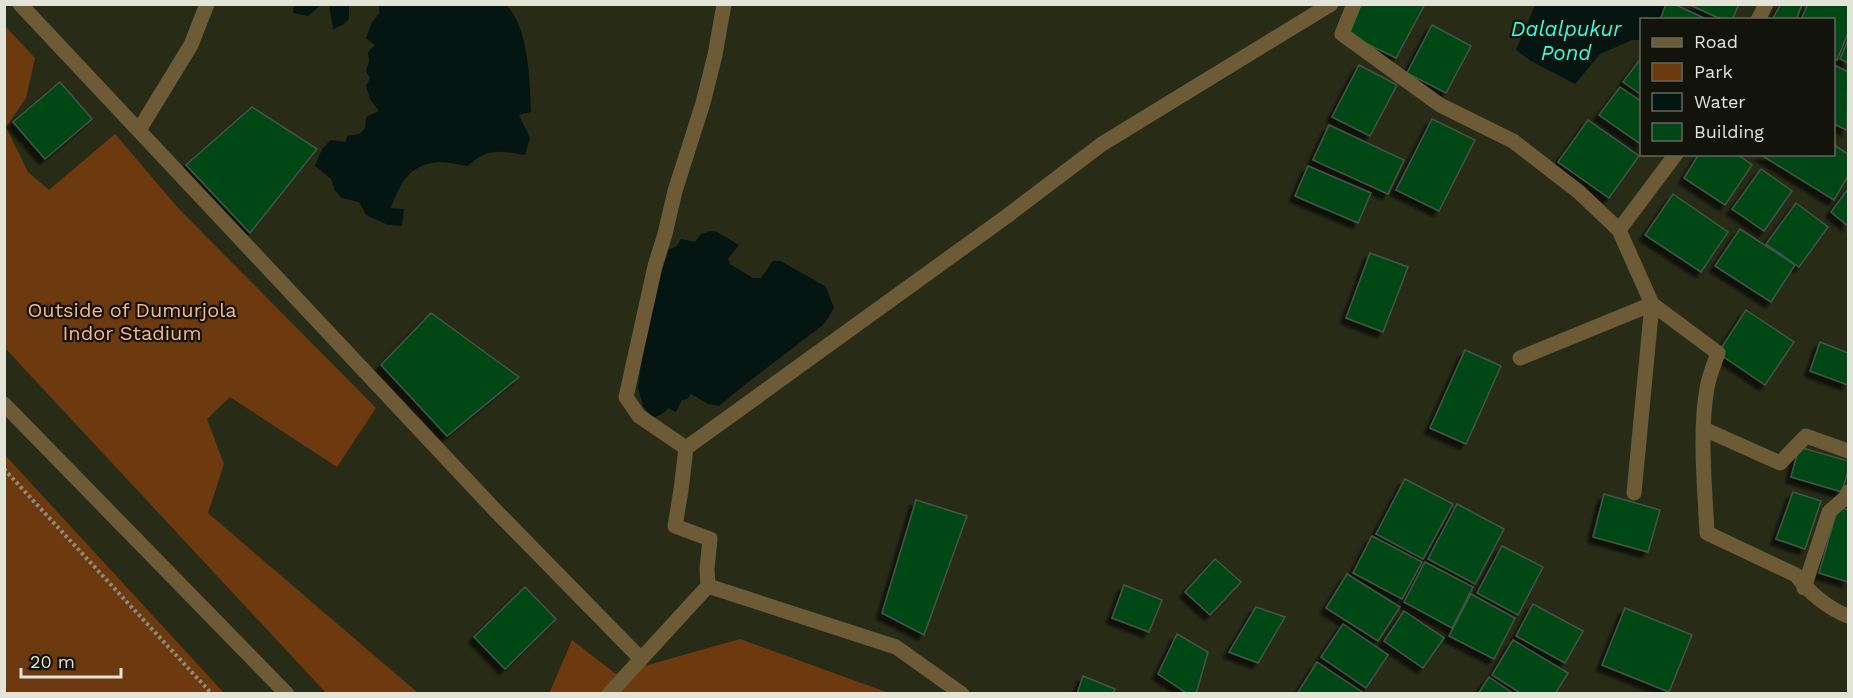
<svg xmlns="http://www.w3.org/2000/svg" width="1853" height="698" font-family="'Work Sans',sans-serif">
  <style>
    .green { fill: #6d390f }
    .water { fill: #041512 }
    .building { fill: #004616; stroke: #435645; stroke-width: 1.5; filter: url(#shadow) }
    .lines { fill: none; stroke-linecap: round; stroke-linejoin: round }
    .path { stroke: #8b8e7d; stroke-width: 4; stroke-dasharray: 3 3; stroke-linecap: butt }
    .minor { stroke: #6c5b36; stroke-width: 15 }
    .labels { text-anchor: middle; dominant-baseline: central; stroke-width: 4.5; stroke-linejoin: round; paint-order: stroke }
    .park-label { font-size: 20px; fill: #f8b78c; stroke: #12130a }
    .water-label { font-size: 21px; font-style: italic; fill: #31fede; stroke: #12130a }
  </style>
  <defs>
    <filter id="shadow"><feDropShadow dx="-5.5" dy="5.5" stdDeviation="1.5" flood-color="#0009"/></filter>
  </defs>
  <rect width="100%" height="100%" fill="#282c17"/>
  <g class="green">
    <polygon points="5,26 35,58 26,98 6,127 28,172 49,190 115,134 179,209 376,408 337,467 230,397 207,419 224,464 208,513 418,693 326,693 5,348"/>
    <polygon points="4,455 5,455 224,693 5,693"/>
    <polygon points="740,639 889,693 549,694 572,640 616,674"/>
  </g>
  <g class="water">
    <polygon points="294,5 294,4 321,5 308,16 293,13"/>
    <polygon points="329,5 349,5 349,19 343,25 333,29"/>
    <path d="M379 5H506C529 27 530 82 531 112L519 115 530 138 525 155C501 151 487 147 468 166 459 165 449 162 440 162 409 164 400 183 391 208L404 209 402 226 388 225 366 215 359 202 342 198 335 191 331 179 315 166C319 154 322 148 331 140L346 142 347 136 360 134 365 128 366 117 379 111 370 99 366 86 370 78 366 71 369 61 368 52 375 45 366 38 372 22 379 14Z"/>
    <polygon points="1535,5 1682,5 1675,19 1642,20 1641,40 1632,40 1600,54 1575,84 1531,61 1516,50"/>
    <polygon points="710,231 717,232 739,245 728,259 730,264 753,278 761,278 773,261 781,261 826,287 834,308 829,317 823,325 747,383 719,406 708,404 691,394 687,399 682,400 676,412 668,408 664,413 653,418 643,406 638,388 642,356 662,270 669,249 676,247 681,239 695,242 701,234"/>
  </g>
  <g class="building">
    <polygon points="1362,4 1425,4 1396,58 1345,33"/>
    <polygon points="1666,4 1674,4 1708,20 1660,20"/>
    <polygon points="1688,4 1739,4 1732,20 1723,20"/>
    <polygon points="1781,4 1802,4 1796,20 1772,20"/>
    <polygon points="1808,4 1848,4 1848,33 1837,60 1834,58 1834,20 1801,20"/>
    <polygon points="1432,25 1471,46 1446,93 1407,73"/>
    <polygon points="1848,40 1848,63 1840,59"/>
    <polygon points="1642,57 1642,95 1623,82"/>
    <polygon points="1359,65 1397,85 1370,136 1332,117"/>
    <polygon points="1834,65 1848,72 1847,130 1834,124"/>
    <polygon points="60,82 92,119 45,159 13,122"/>
    <polygon points="1620,87 1642,102 1642,145 1599,115"/>
    <polygon points="252,107 317,149 250,233 186,165"/>
    <polygon points="1432,119 1475,140 1439,211 1396,190"/>
    <polygon points="1588,120 1639,156 1609,198 1558,162"/>
    <polygon points="1329,125 1404,160 1388,194 1313,160"/>
    <polygon points="1834,145 1848,154 1848,176 1834,200 1761,155 1834,154"/>
    <polygon points="1699,154 1737,154 1752,165 1725,205 1684,178"/>
    <polygon points="1308,166 1371,193 1358,223 1295,196"/>
    <polygon points="1761,169 1792,191 1764,231 1732,209"/>
    <polygon points="1848,189 1848,226 1831,212"/>
    <polygon points="1673,194 1728,232 1701,272 1645,235"/>
    <polygon points="1796,203 1828,227 1799,267 1766,244"/>
    <polygon points="1740,229 1795,265 1771,302 1715,266"/>
    <polygon points="1370,253 1408,267 1383,332 1346,318"/>
    <polygon points="1746,310 1794,342 1765,385 1718,353"/>
    <polygon points="431,313 519,377 447,436 381,365"/>
    <polygon points="1820,342 1848,353 1848,385 1810,371"/>
    <polygon points="1465,350 1501,366 1466,444 1430,428"/>
    <polygon points="1799,447 1848,461 1848,471 1842,492 1791,477"/>
    <polygon points="1405,479 1453,504 1423,559 1376,534"/>
    <polygon points="1793,492 1821,501 1805,549 1776,539"/>
    <polygon points="1604,494 1660,510 1648,552 1593,537"/>
    <polygon points="916,500 967,516 924,635 882,613"/>
    <polygon points="1457,504 1504,529 1475,584 1428,559"/>
    <polygon points="1838,507 1848,510 1848,582 1819,573"/>
    <polygon points="1372,536 1422,562 1402,599 1353,573"/>
    <polygon points="1502,546 1543,567 1518,615 1477,593"/>
    <polygon points="1215,559 1241,582 1210,615 1185,592"/>
    <polygon points="1425,562 1473,587 1452,628 1404,602"/>
    <polygon points="1347,574 1400,607 1378,641 1326,608"/>
    <polygon points="1124,585 1162,600 1149,632 1112,618"/>
    <polygon points="525,587 556,619 505,669 474,637"/>
    <polygon points="1471,594 1515,618 1494,659 1449,636"/>
    <polygon points="1533,604 1583,631 1565,663 1516,636"/>
    <polygon points="1256,607 1285,617 1258,663 1229,652"/>
    <polygon points="1625,608 1692,635 1669,692 1602,665"/>
    <polygon points="1404,611 1444,638 1423,668 1384,641"/>
    <polygon points="1343,624 1388,655 1366,688 1321,657"/>
    <polygon points="1177,634 1208,652 1196,694 1188,694 1158,674"/>
    <polygon points="1513,640 1568,673 1555,694 1522,694 1492,675"/>
    <polygon points="1317,662 1365,694 1297,694"/>
    <polygon points="1083,676 1115,689 1113,694 1077,694"/>
    <polygon points="1489,677 1514,694 1478,694"/>
  </g>
  <g class="lines">
    <polyline class="path" points="4,469 212,694"/>
    <g class="minor">
      <polyline points="20,4 494,509 641,659"/>
      <path d="M1354 4 1342 34 1440 105 1513 141 1579 192 1619 230 1652 304 1718 353C1714 364 1709 376 1707 388 1699 433 1705 488 1707 533L1796 575C1808 592 1829 609 1848 616"/>
      <polyline points="1758,20 1766,4"/>
      <polyline points="139,130 191,45 207,4"/>
      <polyline points="1619,230 1676,154"/>
      <polyline points="1520,358 1652,304 1634,493"/>
      <polyline points="4,404 287,694"/>
      <polyline points="1704,429 1780,463 1806,436 1848,451"/>
      <polyline points="686,448 1007,216 1102,144 1331,4"/>
      <polyline points="708,586 707,569 710,539 675,526 681,490 686,448 639,416 626,397 655,266 665,234 675,191 703,103 715,55 724,4"/>
      <polyline points="1804,588 1829,512 1847,496 1848,492"/>
      <polyline points="609,694 708,586 896,647 962,694"/>
    </g>
  </g>
  <g class="labels">
    <g class="park-label">
      <text x="132" y="310">Outside of Dumurjola<tspan x="132" dy="23">Indor Stadium</tspan></text>
    </g>
    <g class="water-label">
      <text x="1566" y="28">Dalalpukur<tspan x="1566" dy="24">Pond</tspan></text>
    </g>
  </g>
  <rect width="1853" height="698" fill="none" stroke="#e1e4d6" stroke-width="12"/>
  <rect x="1640" y="18" width="195" height="138" fill="#12130a" stroke="#65675c" stroke-width="1.5"/>
  <rect x="1652" y="38" width="30" height="9" fill="#6c5b36" stroke="#65675c" stroke-width="1.5"/>
  <text x="1694" y="48" font-size="18" fill="#e1e4d6">Road</text>
  <rect x="1652" y="63" width="30" height="18" fill="#6d390f" stroke="#65675c" stroke-width="1.5"/>
  <text x="1694" y="78" font-size="18" fill="#e1e4d6">Park</text>
  <rect x="1652" y="93" width="30" height="18" fill="#041512" stroke="#65675c" stroke-width="1.5"/>
  <text x="1694" y="108" font-size="18" fill="#e1e4d6">Water</text>
  <rect x="1652" y="123" width="30" height="18" fill="#004616" stroke="#65675c" stroke-width="1.5"/>
  <text x="1694" y="138" font-size="18" fill="#e1e4d6">Building</text>
  <path d="M21 668v9h100v-9" fill="none" stroke="#e1e4d6" stroke-width="3"/>
  <text x="30" y="668" font-size="18" fill="#e1e4d6" stroke="#12130a" stroke-width="4.5" paint-order="stroke">20 m</text>
</svg>
